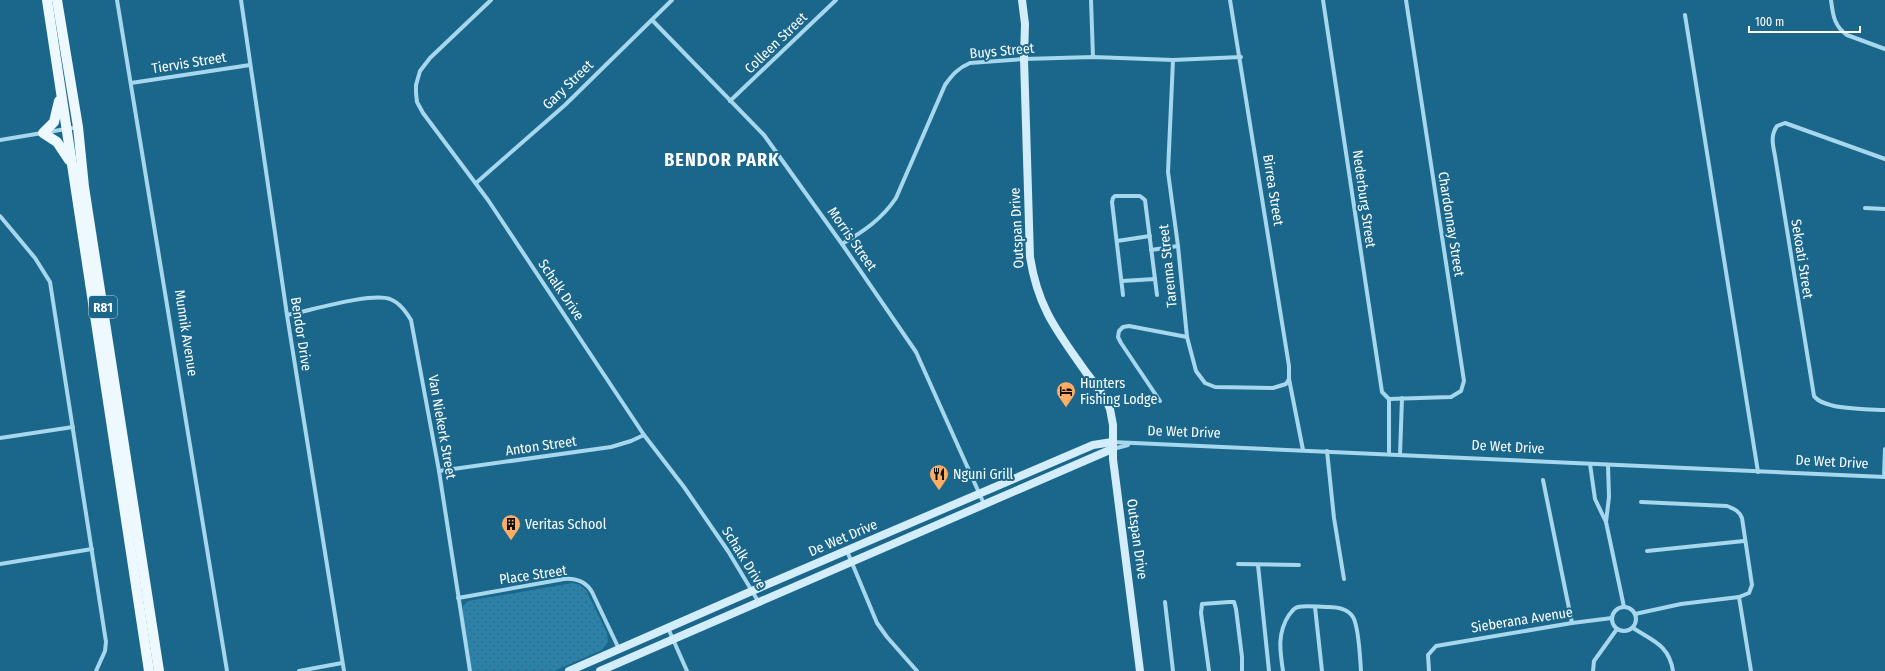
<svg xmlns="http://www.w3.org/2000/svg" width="1885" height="671" font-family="'Fira Sans Condensed',sans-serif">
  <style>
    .grass { fill: url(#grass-dots) }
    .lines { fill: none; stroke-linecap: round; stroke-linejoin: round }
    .street { stroke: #a6d7ed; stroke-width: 4 }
    .secondary { stroke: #d3edfa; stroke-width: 8 }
    .primary { stroke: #edf8ff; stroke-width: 10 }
    .labels { text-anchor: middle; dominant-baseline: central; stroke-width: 4; stroke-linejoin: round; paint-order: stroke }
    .shield { fill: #1b678c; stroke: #bbd1dc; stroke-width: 1 }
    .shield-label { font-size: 13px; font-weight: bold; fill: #fff }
    .street-label { font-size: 14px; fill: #fff; stroke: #1b678c }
    .poi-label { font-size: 14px; fill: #fff; stroke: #1b678c; text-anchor: start }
    .district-label { font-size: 18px; font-weight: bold; letter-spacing: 1px; fill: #fff; stroke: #1b678c }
  </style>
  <defs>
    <pattern id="grass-dots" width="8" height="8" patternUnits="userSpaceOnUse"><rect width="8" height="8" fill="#2b81a8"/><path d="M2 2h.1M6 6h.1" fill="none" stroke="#3a697f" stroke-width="1.8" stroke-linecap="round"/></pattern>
  </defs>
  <rect width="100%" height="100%" fill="#1b678c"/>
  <polygon class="grass" points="573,583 580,585 586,590 607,633 608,642 602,650 554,671 472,671 463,614 463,606 468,601"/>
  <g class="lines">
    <g class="street">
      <polyline points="117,0 227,671"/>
      <polyline points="241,0 287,315 344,671"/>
      <polyline points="491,0 430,58 420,71 416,85 416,93 417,102 423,113 488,200 644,435 684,487 728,551 758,601"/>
      <polyline points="1091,0 1093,57"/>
      <polyline points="1323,0 1382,392 1389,399 1451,397 1461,391 1464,381 1406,0"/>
      <path d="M1831 0C1833 15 1834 26 1847 35L1885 49"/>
      <polyline points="1685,15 1758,472"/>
      <polyline points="652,20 764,135 842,244 916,352 984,504"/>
      <polyline points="1173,60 1168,172 1178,246 1187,337 1196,371 1205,383 1215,387 1273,388 1286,384 1289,379 1289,366 1230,0"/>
      <polyline points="131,83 250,65"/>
      <polyline points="730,101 836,0"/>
      <polyline points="0,140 78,127"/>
      <path d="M1885 159 1785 123 1777 126C1770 136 1773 145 1775 156L1814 396C1824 410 1867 409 1885 410"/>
      <polyline points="476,183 565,105 672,0"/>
      <polyline points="1865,208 1885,209"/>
      <polyline points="0,216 35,258 50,282 106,642 105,651 96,671"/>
      <polyline points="1117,241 1150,236"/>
      <path d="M842 244C864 231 882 219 896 198L945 85C952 75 958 68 970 63L1024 59 1093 57 1173 60 1241 57"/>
      <polyline points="1151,250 1178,246"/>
      <polyline points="1122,281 1155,279"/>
      <polyline points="1123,295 1112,202 1113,198 1115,196 1140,196 1145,200 1157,295"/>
      <path d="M287 315C309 311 371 292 390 299 400 303 406 312 411 320L439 471 470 671"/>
      <polyline points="1289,379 1303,450"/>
      <polyline points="1389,399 1389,454"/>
      <polyline points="1160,401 1121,343 1118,337 1119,331 1123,327 1129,326 1187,337"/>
      <polyline points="0,438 73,427"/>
      <polyline points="1112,442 1885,477"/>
      <polyline points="1113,449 1128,445"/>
      <polyline points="1327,451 1334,518 1344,579"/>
      <polyline points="1400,455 1402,398"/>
      <polyline points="1590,464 1595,499 1606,522 1624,607"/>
      <polyline points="439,471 611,447 631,441 644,435"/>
      <polyline points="1884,477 1885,449"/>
      <polyline points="1543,480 1572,623"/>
      <polyline points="1606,522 1609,497 1608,465"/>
      <polyline points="847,551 877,623 887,637 917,671"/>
      <polyline points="1647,551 1744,541"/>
      <polyline points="0,564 92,549"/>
      <polyline points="1238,564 1299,565"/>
      <polyline points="1258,565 1269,671"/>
      <polyline points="1739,597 1751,671"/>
      <path d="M458 598 564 579C576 578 586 582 592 592L619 649"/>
      <polyline points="1165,602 1173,671"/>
      <polyline points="1315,607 1322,671"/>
      <circle cx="1624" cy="619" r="12"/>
      <path d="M1635 614 1681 604 1739 597 1749 593 1752 585 1742 518C1739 511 1735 509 1727 506L1641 502"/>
      <polyline points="668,628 687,671"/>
      <path d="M1633 628C1653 641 1669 645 1673 671"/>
      <polyline points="299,671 342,663"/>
      <polyline points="1209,671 1201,613 1202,604 1229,602 1234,602 1236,609 1242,657 1242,671"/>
      <path d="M1283 671C1280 651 1277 633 1289 615 1292 612 1293 608 1298 607 1306 605 1319 607 1328 607 1336 607 1348 609 1353 617 1359 627 1360 658 1361 671"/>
      <polyline points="1429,671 1428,655 1436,646 1572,623 1612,618"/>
      <polyline points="1593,671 1594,661 1617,629"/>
    </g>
    <g class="secondary">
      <path d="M1022 0 1025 24 1024 59 1030 257C1038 308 1057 331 1085 371 1094 383 1105 395 1110 409L1113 425V459L1140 671"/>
      <polyline points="569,671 752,591 1093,445 1112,442"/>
      <polyline points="600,671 1112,449"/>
    </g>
    <g class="primary">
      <polyline points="47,0 149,671"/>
      <polyline points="57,0 78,127 84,187 159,671"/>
      <polyline points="59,101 54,122 43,133 57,142 69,160"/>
    </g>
  </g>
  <defs>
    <g id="hotel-pin" transform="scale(1)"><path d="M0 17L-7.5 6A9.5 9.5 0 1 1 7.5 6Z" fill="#ffad63" stroke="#1b678c"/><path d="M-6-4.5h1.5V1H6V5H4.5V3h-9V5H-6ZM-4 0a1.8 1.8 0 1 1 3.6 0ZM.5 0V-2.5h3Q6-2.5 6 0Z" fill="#111"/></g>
    <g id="restaurant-pin" transform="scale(1)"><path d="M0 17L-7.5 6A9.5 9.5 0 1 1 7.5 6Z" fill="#ffad63" stroke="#1b678c"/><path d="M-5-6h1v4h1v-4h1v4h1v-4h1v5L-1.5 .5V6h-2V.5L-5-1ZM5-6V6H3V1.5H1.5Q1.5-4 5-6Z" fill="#111"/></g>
    <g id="building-pin" transform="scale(1)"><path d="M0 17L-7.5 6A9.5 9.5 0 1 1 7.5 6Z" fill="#ffad63" stroke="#1b678c"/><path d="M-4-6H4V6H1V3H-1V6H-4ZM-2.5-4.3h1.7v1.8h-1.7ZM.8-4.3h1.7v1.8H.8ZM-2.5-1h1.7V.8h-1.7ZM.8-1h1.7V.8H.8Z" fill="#111"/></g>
  </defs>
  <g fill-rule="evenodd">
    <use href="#hotel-pin" x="1066" y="391"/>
    <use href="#restaurant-pin" x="939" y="474"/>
    <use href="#building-pin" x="511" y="524"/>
  </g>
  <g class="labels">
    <rect class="shield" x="89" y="296" width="28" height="22" rx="3"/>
    <g class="shield-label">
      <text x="103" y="307">R81</text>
    </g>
    <g class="street-label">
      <text transform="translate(776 43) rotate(-44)">Colleen Street</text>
      <text transform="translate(1002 51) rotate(-5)">Buys Street</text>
      <text transform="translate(189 63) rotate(-9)">Tiervis Street</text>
      <text transform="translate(568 85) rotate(-44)">Gary Street</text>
      <text transform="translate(1273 190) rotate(81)">Birrea Street</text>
      <text transform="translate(1364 199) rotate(82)">Nederburg Street</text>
      <text transform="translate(1451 224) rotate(81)">Chardonnay Street</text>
      <text transform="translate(1017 228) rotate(-93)">Outspan Drive</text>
      <text transform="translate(852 239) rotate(55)">Morris Street</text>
      <text transform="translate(1802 259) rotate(81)">Sekoati Street</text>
      <text transform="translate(1168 266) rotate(-96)">Tarenna Street</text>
      <text transform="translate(561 290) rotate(56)">Schalk Drive</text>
      <text transform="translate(186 333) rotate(81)">Munnik Avenue</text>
      <text transform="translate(301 334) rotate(81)">Bendor Drive</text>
      <text transform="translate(442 427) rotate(80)">Van Niekerk Street</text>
      <text transform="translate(1184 432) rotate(2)">De Wet Drive</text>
      <text transform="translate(541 446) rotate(-8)">Anton Street</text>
      <text transform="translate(1508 447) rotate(3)">De Wet Drive</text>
      <text transform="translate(1832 462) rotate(3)">De Wet Drive</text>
      <text transform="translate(843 538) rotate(-23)">De Wet Drive</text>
      <text transform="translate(1137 539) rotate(82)">Outspan Drive</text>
      <text transform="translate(744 558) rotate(58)">Schalk Drive</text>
      <text transform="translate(533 575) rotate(-8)">Place Street</text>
      <text transform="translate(1522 620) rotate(-9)">Sieberana Avenue</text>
    </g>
    <g class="poi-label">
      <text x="1080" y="383">Hunters<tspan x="1080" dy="16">Fishing Lodge</tspan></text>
      <text x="953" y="474">Nguni Grill</text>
      <text x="525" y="524">Veritas School</text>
    </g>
    <g class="district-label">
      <text x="722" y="160">BENDOR PARK</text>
    </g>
  </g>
  <path d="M1749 26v6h111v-6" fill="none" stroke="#ffffff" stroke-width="2"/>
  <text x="1755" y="26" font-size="12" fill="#ffffff" stroke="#1b678c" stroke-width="3" paint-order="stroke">100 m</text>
</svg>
